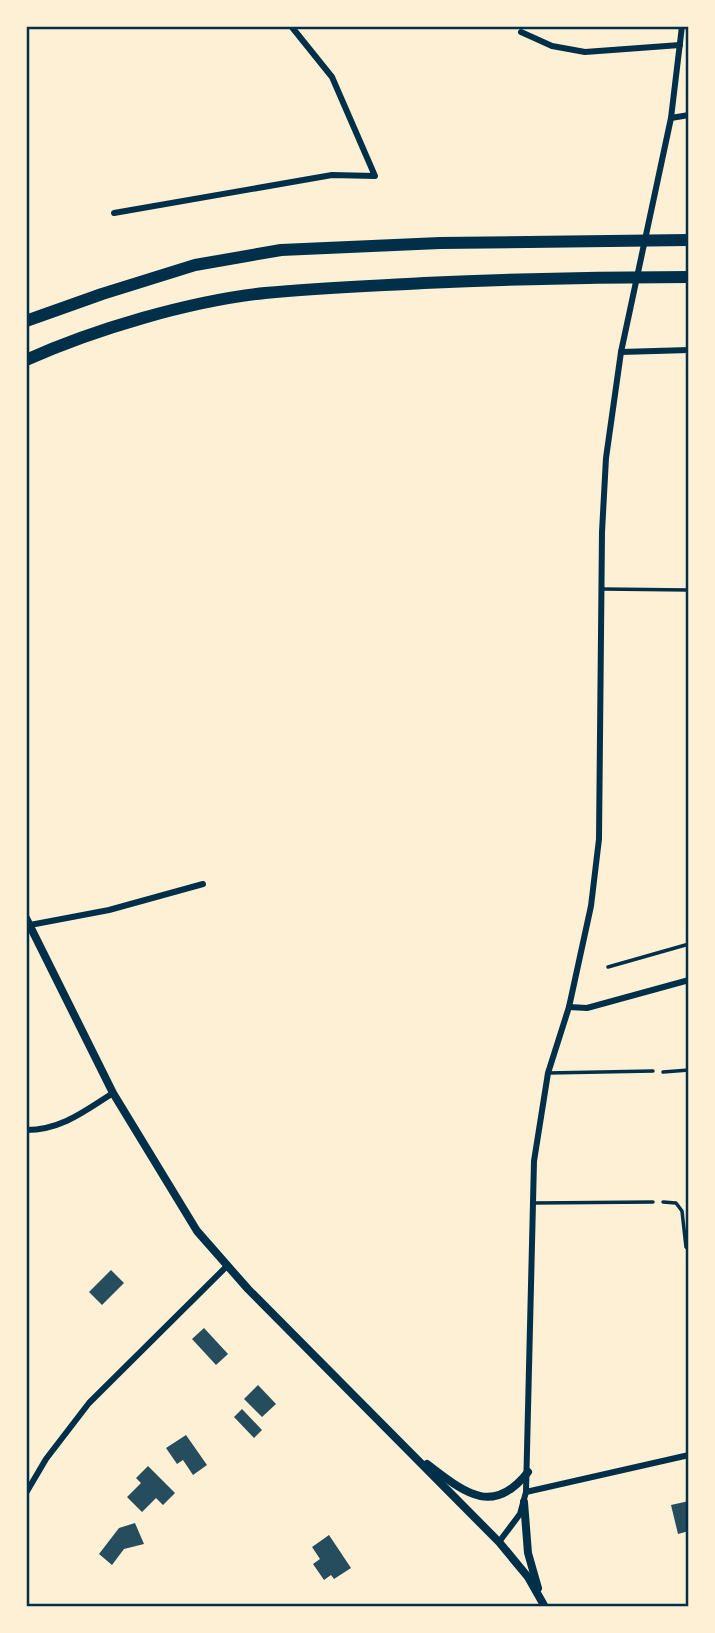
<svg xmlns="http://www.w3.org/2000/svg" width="715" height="1633" font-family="Ubuntu,sans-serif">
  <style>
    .building { fill: #264d5e }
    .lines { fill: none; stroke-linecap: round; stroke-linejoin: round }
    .service { stroke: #003049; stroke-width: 3.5 }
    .minor { stroke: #003049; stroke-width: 6 }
    .tertiary { stroke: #003049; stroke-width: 8 }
    .motorway { stroke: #003049; stroke-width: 12 }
    .neatline { fill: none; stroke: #003049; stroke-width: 2.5 }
  </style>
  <rect width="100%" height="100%" fill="#fdf0d5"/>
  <g class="building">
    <polygon points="111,1270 124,1283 102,1305 89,1292"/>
    <polygon points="204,1328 228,1354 216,1365 192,1339"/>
    <polygon points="258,1385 276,1404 262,1417 244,1399"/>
    <polygon points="242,1409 262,1430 254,1438 234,1417"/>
    <polygon points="186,1435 207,1465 193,1475 183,1460 177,1464 166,1448"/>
    <polygon points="148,1466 175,1493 163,1505 156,1498 142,1512 127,1497 141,1483 136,1478"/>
    <polygon points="689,1501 689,1531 678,1534 671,1505"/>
    <polygon points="135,1523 144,1544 124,1549 112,1565 99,1554 119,1528"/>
    <polygon points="329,1535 351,1568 334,1579 331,1575 324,1580 313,1564 320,1559 312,1547"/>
  </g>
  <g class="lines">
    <g class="service">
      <polyline points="602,589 689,590"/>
      <polyline points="608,967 689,944"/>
      <polyline points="663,1072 689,1070"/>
      <polyline points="548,1073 653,1071"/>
      <polyline points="663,1202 676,1203 682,1211 686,1247 689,1250"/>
      <polyline points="533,1203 653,1202"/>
    </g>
    <g class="minor">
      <polyline points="521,32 552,46 585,52 680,45"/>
      <polyline points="671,118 689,115"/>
      <polyline points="114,213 332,175 375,176 332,77 291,26"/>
      <polyline points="621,352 689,350"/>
      <polyline points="30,925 109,910 203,884"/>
      <polyline points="569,1007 587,1008 689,980"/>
      <path d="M26 1130C61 1130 85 1111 113 1093"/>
      <polyline points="526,1492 689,1455"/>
      <polyline points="26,1493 46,1459 89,1403 227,1266"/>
      <polyline points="499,1542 520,1514 526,1492 534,1161 548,1073 569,1007 591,906 599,839 602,532 606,458 621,352 671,118 682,26"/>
    </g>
    <g class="tertiary">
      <polyline points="26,918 113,1093 197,1231 248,1289 499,1542 528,1577 545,1607"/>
      <path d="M427 1464C463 1491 492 1518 528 1472"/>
      <polyline points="524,1502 528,1553 538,1588"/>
    </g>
    <g class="motorway">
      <polyline points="26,321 102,294 195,265 281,250 440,243 689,240"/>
      <path d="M26 360C95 329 190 301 265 293 318 288 371 286 424 283 512 279 600 277 689 277"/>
    </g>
  </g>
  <rect width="715" height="1633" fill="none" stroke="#fdf0d5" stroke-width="56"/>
  <rect x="28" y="28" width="659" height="1577" class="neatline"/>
</svg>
